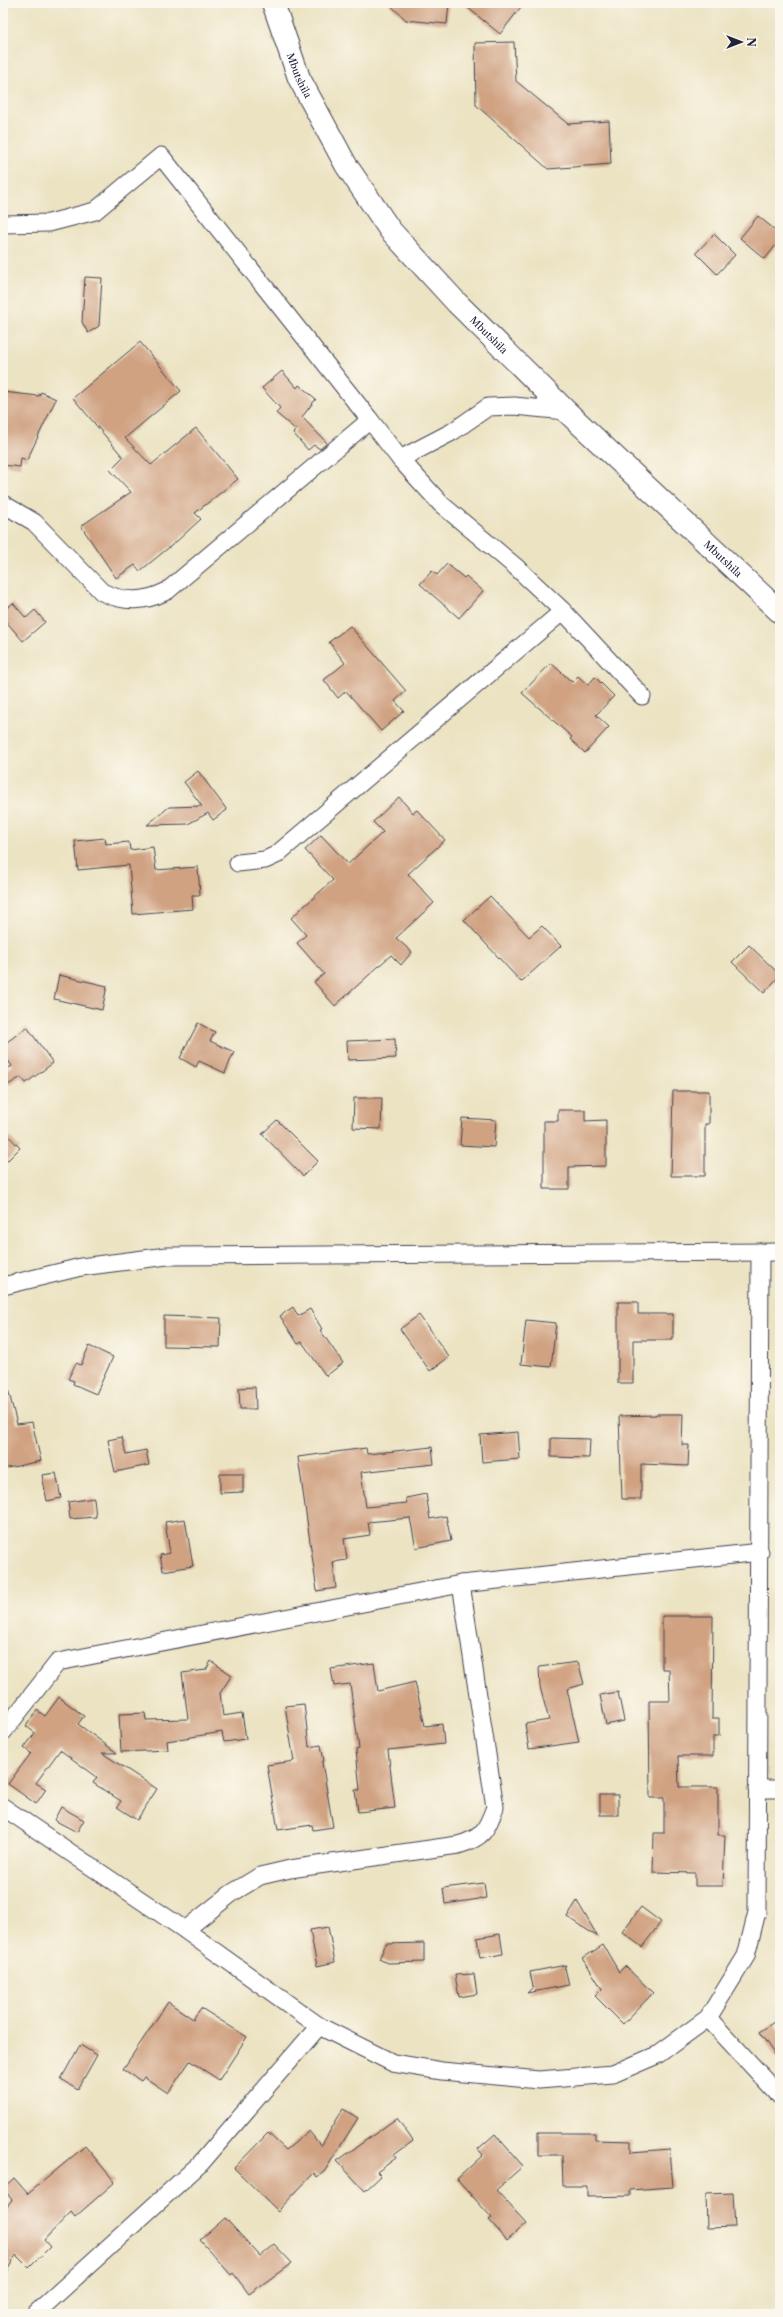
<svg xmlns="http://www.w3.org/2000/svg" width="783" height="2317" font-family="'Libre Caslon Text',serif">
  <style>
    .building { fill: #d0a282 }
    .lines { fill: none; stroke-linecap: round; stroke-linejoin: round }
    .minor-casing { stroke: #403f4f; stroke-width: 19 }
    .tertiary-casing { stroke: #403f4f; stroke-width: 24 }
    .minor { stroke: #fff; stroke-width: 17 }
    .tertiary { stroke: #fff; stroke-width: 22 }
    .labels { text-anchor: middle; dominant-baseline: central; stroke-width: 3; stroke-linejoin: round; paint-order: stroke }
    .street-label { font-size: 10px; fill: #22223b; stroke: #fbf7ec }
  </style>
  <rect width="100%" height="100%" fill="#fbf7ec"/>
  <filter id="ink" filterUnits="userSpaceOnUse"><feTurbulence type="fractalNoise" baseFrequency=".025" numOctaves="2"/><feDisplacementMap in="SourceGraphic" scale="8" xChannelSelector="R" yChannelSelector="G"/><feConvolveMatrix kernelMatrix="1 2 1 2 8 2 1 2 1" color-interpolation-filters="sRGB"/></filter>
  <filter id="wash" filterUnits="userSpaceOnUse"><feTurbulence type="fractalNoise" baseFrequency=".012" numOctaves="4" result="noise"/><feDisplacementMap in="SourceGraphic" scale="16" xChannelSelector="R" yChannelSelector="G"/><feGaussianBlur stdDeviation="0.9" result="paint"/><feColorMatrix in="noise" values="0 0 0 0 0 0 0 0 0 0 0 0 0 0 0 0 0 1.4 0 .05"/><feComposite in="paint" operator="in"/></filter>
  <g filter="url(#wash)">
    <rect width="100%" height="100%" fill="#ece3c3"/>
    <g id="blocks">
      <g class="building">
        <polygon points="388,3 449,3 447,24 406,20"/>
        <polygon points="462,3 524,3 500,34"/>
        <polygon points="514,42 516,81 568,124 609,121 611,164 548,169 476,105 475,43"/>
        <polygon points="758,216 780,234 780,240 765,259 740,238"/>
        <polygon points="714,234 735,255 717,274 696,253"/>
        <polygon points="85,277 102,278 99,326 88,333 82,322"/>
        <polygon points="140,342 181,391 125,438 151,465 196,428 238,479 195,513 201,519 177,541 140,571 135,565 116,578 81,526 131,492 110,470 123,457 73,398"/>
        <polygon points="282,371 297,388 299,385 316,399 302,417 327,443 320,449 314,445 308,450 293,433 296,430 276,413 280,408 262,388"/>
        <polygon points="3,392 39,396 41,392 56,399 27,460 21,458 20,467 3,465"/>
        <polygon points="447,564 464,578 466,576 483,591 459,618 420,584 432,571 437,575"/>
        <polygon points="13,603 26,618 35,610 45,622 23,641 3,618 3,611"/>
        <polygon points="350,626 406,691 395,701 404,711 381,731 346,691 338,698 324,680 345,663 329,642"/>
        <polygon points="551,663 572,682 578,676 588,685 595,677 614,696 596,715 609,727 585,753 570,739 572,737 522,693"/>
        <polygon points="198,771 227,810 213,820 208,813 188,824 147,825 169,807 202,806 184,782"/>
        <polygon points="399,797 413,813 417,810 445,840 408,874 434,903 396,938 412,952 401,965 391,955 335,1006 314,982 324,974 297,943 306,935 291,918 333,880 305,850 321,835 348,864 383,832 373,822"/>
        <polygon points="105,838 106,844 129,842 130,850 153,847 156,870 198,867 200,895 192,895 193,909 133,914 129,865 78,870 75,841"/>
        <polygon points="490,896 529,937 542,926 561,946 521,982 464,920"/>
        <polygon points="749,945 780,975 764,993 732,962"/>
        <polygon points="59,975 107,986 102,1010 54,999"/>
        <polygon points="198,1023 215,1032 210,1041 234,1052 225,1073 199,1061 196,1067 180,1058"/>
        <polygon points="27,1027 53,1063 26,1083 21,1077 3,1088 3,1071 12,1066 3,1053 3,1045"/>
        <polygon points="395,1039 396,1058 348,1060 347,1041"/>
        <polygon points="673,1091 709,1091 709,1124 705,1124 705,1176 671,1176"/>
        <polygon points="354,1098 382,1098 381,1129 353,1128"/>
        <polygon points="558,1110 585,1110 585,1121 606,1120 606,1166 569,1167 569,1189 544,1189 544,1121 558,1121"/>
        <polygon points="462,1118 496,1120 494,1147 460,1145"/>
        <polygon points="277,1120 318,1161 303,1176 262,1134"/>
        <polygon points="3,1130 20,1148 3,1165"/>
        <polygon points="618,1302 638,1302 638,1314 673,1314 673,1340 633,1340 633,1383 618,1383"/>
        <polygon points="293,1307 298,1316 310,1309 322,1329 320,1330 343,1363 326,1376 302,1342 298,1344 280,1316"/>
        <polygon points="419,1315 449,1357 430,1371 400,1329"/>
        <polygon points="164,1316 221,1318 220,1347 164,1346"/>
        <polygon points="526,1320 556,1323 551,1367 521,1364"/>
        <polygon points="89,1346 113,1357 96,1394 73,1384 74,1381 68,1379 76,1363 81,1365"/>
        <polygon points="255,1387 256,1409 240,1409 239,1388"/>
        <polygon points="8,1389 17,1424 32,1422 41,1461 3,1469 3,1390"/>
        <polygon points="656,1414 683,1414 682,1445 689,1445 688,1466 641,1464 641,1499 622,1499 619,1416 656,1415"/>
        <polygon points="518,1432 520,1459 482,1462 480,1435"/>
        <polygon points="122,1437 126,1454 146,1450 149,1465 115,1472 108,1440"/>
        <polygon points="551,1438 590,1439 589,1458 551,1457"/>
        <polygon points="432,1447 434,1464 361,1472 366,1507 407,1503 406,1498 426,1494 430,1519 446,1516 451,1541 416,1548 410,1518 368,1522 370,1535 344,1539 347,1560 333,1562 336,1588 317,1591 298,1457 366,1448 367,1454"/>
        <polygon points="56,1473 61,1498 47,1501 42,1475"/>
        <polygon points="220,1474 243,1474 243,1492 220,1493"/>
        <polygon points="94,1498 96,1517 70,1519 68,1502"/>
        <polygon points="185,1519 193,1566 163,1571 160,1555 170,1553 165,1522"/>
        <polygon points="662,1616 713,1616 712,1718 719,1718 719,1736 713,1736 713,1756 678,1756 679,1787 718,1787 718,1835 725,1835 723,1886 695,1886 695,1873 653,1872 654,1833 664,1833 664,1798 650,1798 649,1701 670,1701 669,1669 662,1669"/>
        <polygon points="211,1661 232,1675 220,1693 223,1716 242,1713 246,1739 224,1742 222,1732 167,1741 168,1750 121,1752 119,1714 145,1713 146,1720 188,1719 182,1673 206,1670"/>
        <polygon points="578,1662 584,1684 567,1689 579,1742 529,1749 525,1724 549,1720 540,1687 539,1667"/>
        <polygon points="374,1663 378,1691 415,1682 425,1726 442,1724 444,1744 388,1750 395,1808 358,1812 355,1790 360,1790 356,1750 359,1749 350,1684 334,1686 331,1669"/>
        <polygon points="618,1692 624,1721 606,1725 600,1695"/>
        <polygon points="59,1697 84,1716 78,1724 117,1753 102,1753 157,1789 137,1820 117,1807 121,1801 93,1783 97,1777 60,1750 36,1783 46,1789 36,1804 8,1784 31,1753 24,1748 35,1733 26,1726 37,1710 45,1716"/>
        <polygon points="304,1704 309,1747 321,1745 324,1761 322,1762 333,1827 313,1830 312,1825 278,1830 267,1765 294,1761 285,1706"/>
        <rect x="600" y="1795" width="18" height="20"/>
        <polygon points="61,1807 84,1820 77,1832 54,1820"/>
        <polygon points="484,1883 486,1898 445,1904 443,1888"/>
        <polygon points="577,1901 598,1937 567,1917"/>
        <polygon points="641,1907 661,1922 642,1947 622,1932"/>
        <polygon points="328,1927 335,1962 317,1966 310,1930"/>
        <polygon points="500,1934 503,1954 480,1958 477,1938"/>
        <polygon points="424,1943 424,1962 387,1963 379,1959 386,1944"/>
        <polygon points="603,1945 619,1972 625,1966 653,1993 623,2024 595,1996 602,1989 583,1958"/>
        <polygon points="566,1965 564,1969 565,1968 569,1985 527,1993 533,1987 530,1972"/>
        <polygon points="474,1974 477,1994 459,1997 455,1975"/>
        <polygon points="168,2002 193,2019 201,2008 247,2037 219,2080 190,2061 168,2093 144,2077 141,2081 123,2069"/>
        <polygon points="774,2022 780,2031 780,2062 759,2032"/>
        <polygon points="80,2045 97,2055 78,2089 61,2079"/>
        <polygon points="343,2109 358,2118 324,2172 317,2177 314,2173 278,2211 234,2168 268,2133 286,2150 309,2131 321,2146"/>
        <polygon points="397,2118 413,2141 394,2155 396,2158 377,2172 381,2176 365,2191 337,2161"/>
        <polygon points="538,2133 595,2133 595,2140 631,2141 631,2152 670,2149 673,2187 630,2190 630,2196 587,2197 587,2186 563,2186 562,2155 538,2155"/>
        <polygon points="495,2134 523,2166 496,2190 526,2223 507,2240 489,2220 492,2218 457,2179 483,2155 478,2149"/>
        <polygon points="85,2146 115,2182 75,2217 71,2212 44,2240 50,2247 29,2268 16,2255 3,2278 3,2210 12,2200 3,2188 14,2178 28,2194"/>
        <polygon points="733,2193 735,2227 707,2228 706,2194"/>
        <polygon points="225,2218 260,2256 274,2244 292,2263 249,2294 233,2273 231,2275 200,2240"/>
      </g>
    </g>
  </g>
  <g filter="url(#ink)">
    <use href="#blocks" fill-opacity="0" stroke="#403f4f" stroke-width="1"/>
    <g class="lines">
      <g class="minor-casing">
        <g id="minor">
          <path d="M3 224 49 223 95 211 161 156 370 420 167 591C145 602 125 603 102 592L34 522 3 504"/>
          <polyline points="370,420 400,459 452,432 488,407 514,406 566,411"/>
          <polyline points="400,459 441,504 516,567 563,611 642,696"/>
          <polyline points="238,863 265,860 276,855 563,611"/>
          <polyline points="3,1286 81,1267 167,1256 780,1252"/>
          <polyline points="3,1732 58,1662 461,1584 760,1552"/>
          <polyline points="757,1789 780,1789"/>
          <polyline points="3,1807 185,1930 319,2026 393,2063 442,2071 539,2080 613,2074 657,2055 708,2018 746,1956 757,1912 760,1252"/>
          <path d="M185 1930 232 1893 260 1876 290 1869 458 1845C483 1838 486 1831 495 1807L461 1584"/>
          <polyline points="708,2018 780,2096"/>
          <polyline points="35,2314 201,2163 319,2026"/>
        </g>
      </g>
      <g class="tertiary-casing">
        <g id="tertiary">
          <path id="s1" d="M273 3 299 78 346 165 390 230 457 303 566 411 780 612"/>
        </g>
      </g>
      <use href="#minor" class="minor"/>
      <use href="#tertiary" class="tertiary"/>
    </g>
  </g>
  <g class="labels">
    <g class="street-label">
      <text stroke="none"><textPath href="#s1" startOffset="77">Mbutshila</textPath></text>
      <text stroke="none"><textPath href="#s1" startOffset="401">Mbutshila</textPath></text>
      <text stroke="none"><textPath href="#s1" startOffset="725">Mbutshila</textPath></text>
    </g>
  </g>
  <rect width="783" height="2317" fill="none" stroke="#fbf7ec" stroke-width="16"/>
  <g transform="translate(741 42) rotate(90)" stroke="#fbf7ec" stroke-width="3" paint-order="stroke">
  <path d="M0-3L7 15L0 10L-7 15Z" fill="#22223b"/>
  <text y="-6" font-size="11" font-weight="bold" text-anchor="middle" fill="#22223b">N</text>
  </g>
</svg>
